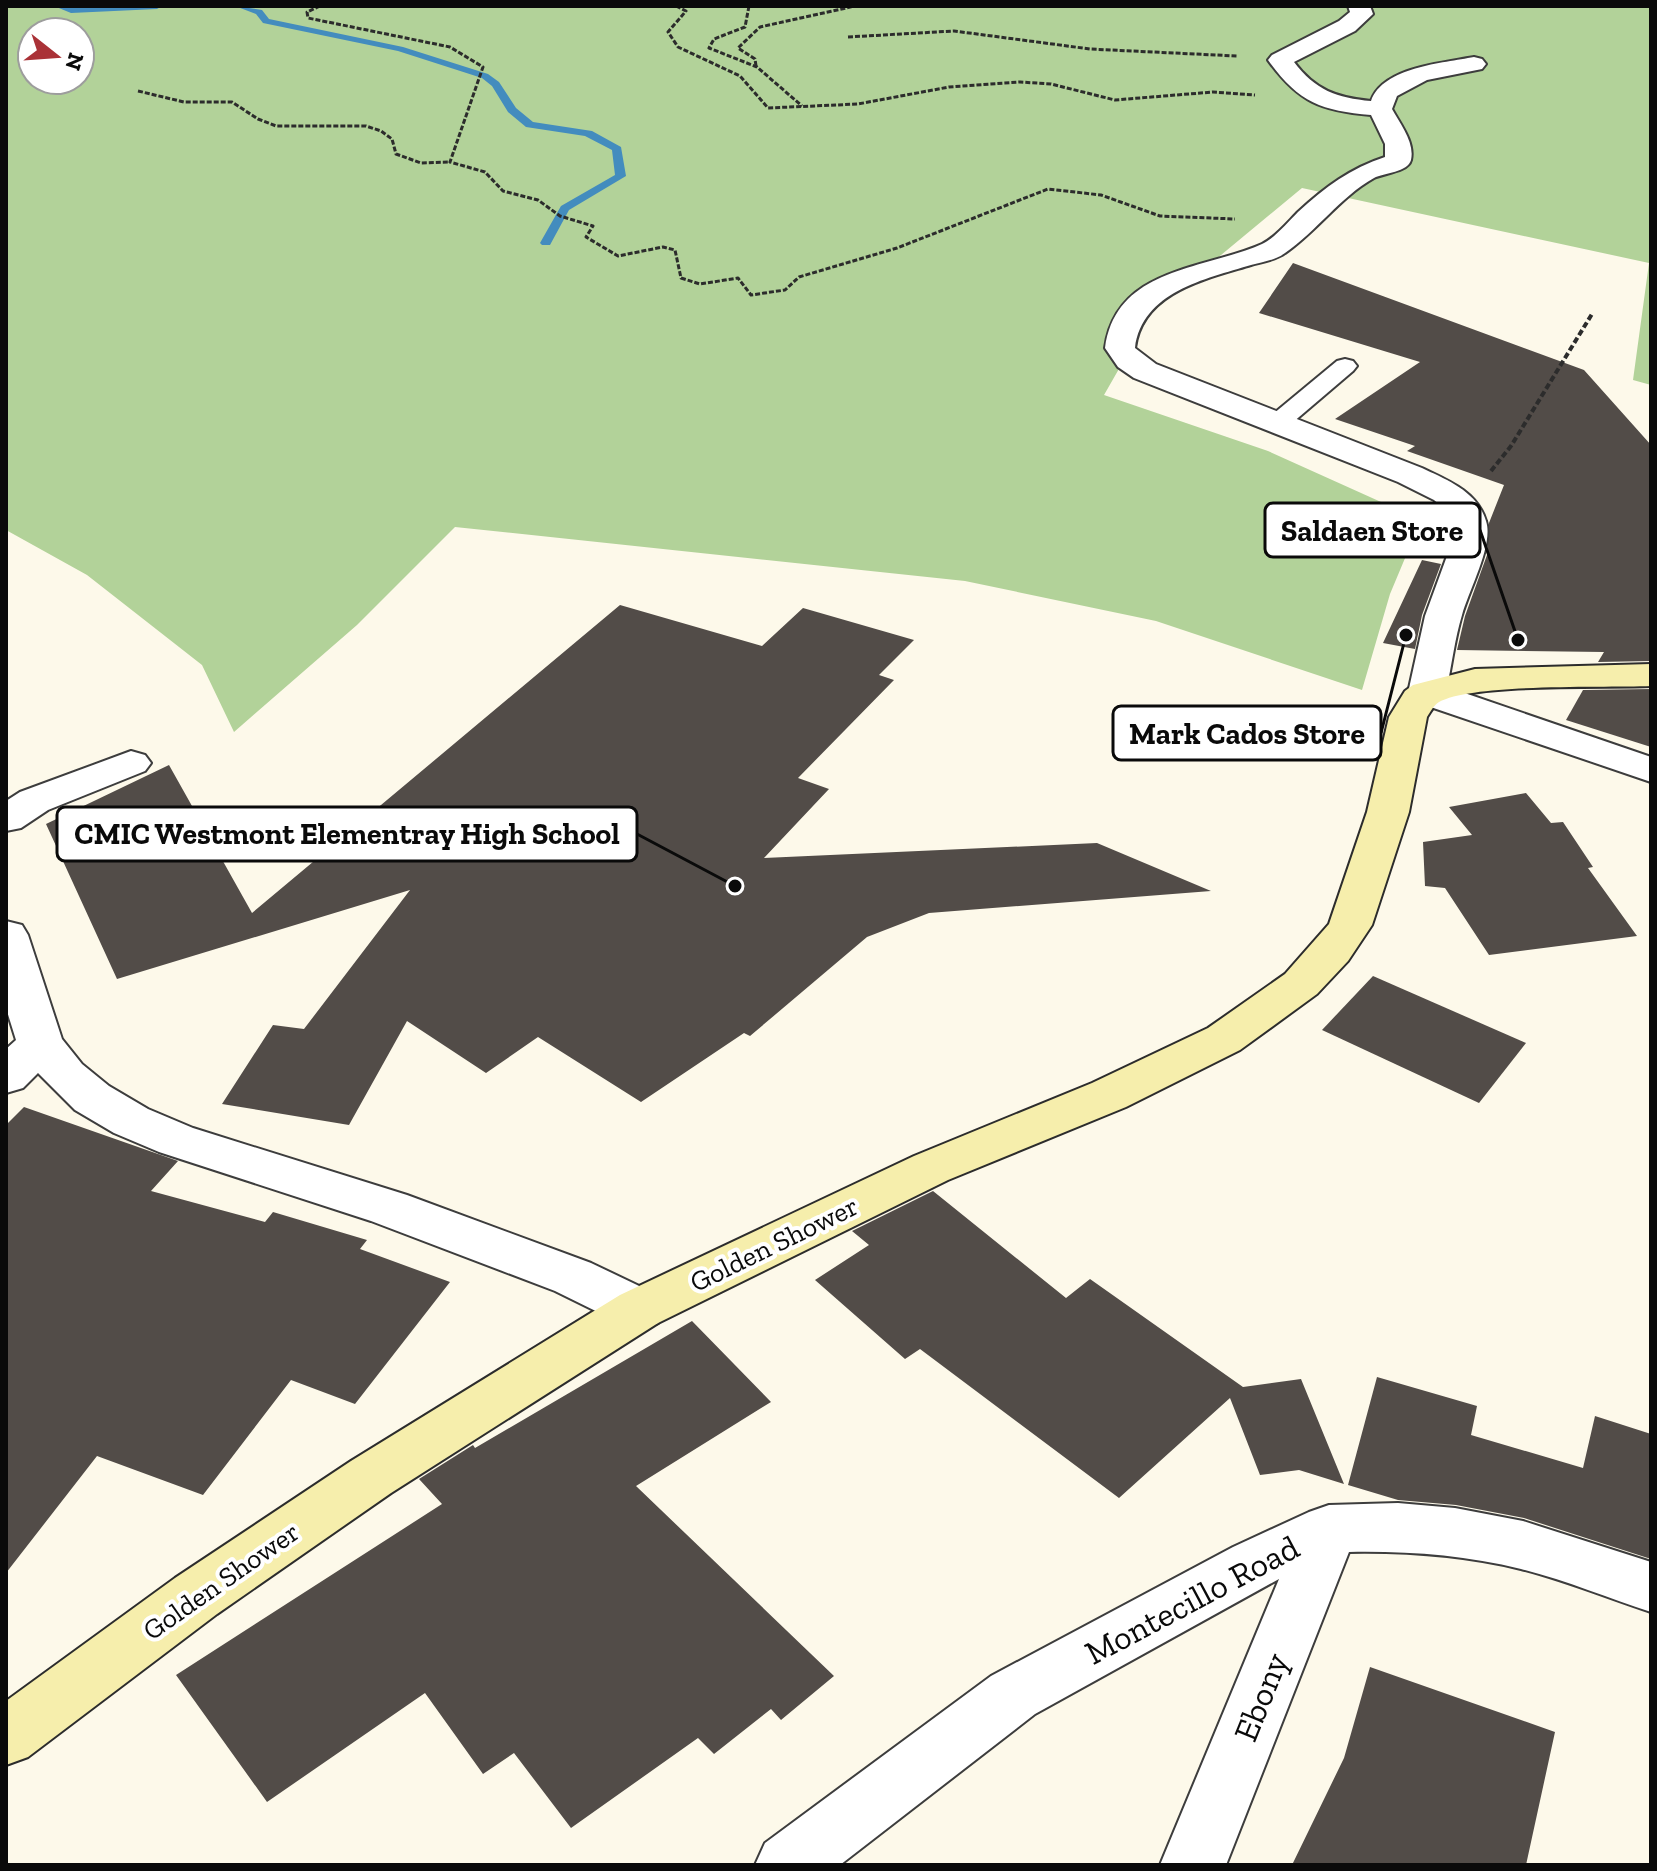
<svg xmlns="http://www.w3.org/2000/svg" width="1657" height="1871" font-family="'Zilla Slab',serif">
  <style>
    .forest { fill: #b2d299; fill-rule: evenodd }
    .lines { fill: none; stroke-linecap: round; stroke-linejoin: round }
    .stream { fill: #438cbe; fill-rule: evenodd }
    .building { fill: #524c48 }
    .service-casing { stroke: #3d3d3d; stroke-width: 4 }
    .minor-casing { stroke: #3d3d3d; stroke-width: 4 }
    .secondary-casing { stroke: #2c2c2c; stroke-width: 4 }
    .path-far1 { stroke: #2c2c2c; stroke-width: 3; stroke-dasharray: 5 2; stroke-linecap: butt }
    .path { stroke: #2c2c2c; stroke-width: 4; stroke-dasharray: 6 3; stroke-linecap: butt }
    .service { fill: #fff; fill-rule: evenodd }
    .minor { fill: #fff; fill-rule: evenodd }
    .secondary { fill: #f6eeac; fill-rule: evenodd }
    .labels { text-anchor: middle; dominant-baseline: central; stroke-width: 8; stroke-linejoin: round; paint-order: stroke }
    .street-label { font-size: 28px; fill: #0a0a0a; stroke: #fff }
    .near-street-label { font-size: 34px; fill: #0a0a0a; stroke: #fff }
    .leader { fill: none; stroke: #0a0a0a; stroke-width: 3 }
    .callout-dot { fill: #0a0a0a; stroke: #fff; stroke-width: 3 }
    .callout { fill: #fff; stroke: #0a0a0a; stroke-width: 3 }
    .callout-label { font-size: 30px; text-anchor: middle; font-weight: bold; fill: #0a0a0a }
  </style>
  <rect width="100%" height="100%" fill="#fdf9ea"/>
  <path class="forest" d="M6 6H1651V385L1633 380 1649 263 1302 188 1151 313 1104 395 1268 451 1421 520 1390 594 1362 690 1156 621 965 581 455 527 357 625 234 732 202 665 87 575 6 530ZM32 32H80V80H32Z"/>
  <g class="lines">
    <g class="stream">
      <polygon points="54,6 162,6 157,9 71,13"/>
      <polygon points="235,6 262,10 269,19 403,47 488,74 499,82 516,108 533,122 592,131 621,147 626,176 569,210 550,245 542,245 540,243 561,206 615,175 612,150 585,136 526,127 508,112 492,86 482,78 398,51 263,23 256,14"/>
    </g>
  </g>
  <g class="building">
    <polygon points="1293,263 1584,370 1651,445 1651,661 1598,662 1604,652 1457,650 1465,616 1487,555 1489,523 1504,485 1407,451 1415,446 1335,419 1420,362 1259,313"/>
    <polygon points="1422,560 1441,564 1422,615 1415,649 1383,643"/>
    <polygon points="620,605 762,646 803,608 914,640 879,675 894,680 798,778 829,789 764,858 1097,843 1211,891 929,913 867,937 750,1036 744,1033 641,1102 538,1037 486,1073 407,1021 349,1125 222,1104 273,1025 304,1029 410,890 117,979 46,824 169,765 252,913"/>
    <polygon points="1651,689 1651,747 1566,720 1583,690"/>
    <polygon points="1526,793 1551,823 1563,822 1593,867 1588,868 1637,936 1489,955 1445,888 1425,886 1423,842 1472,835 1449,807"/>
    <polygon points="1373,976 1526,1043 1479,1103 1322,1030"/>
    <polygon points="24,1107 178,1161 151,1191 265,1222 273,1212 367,1240 360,1249 450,1282 355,1404 291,1380 203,1495 97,1456 6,1573 6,1125"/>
    <polygon points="933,1191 1066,1298 1090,1279 1243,1387 1301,1379 1344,1484 1299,1470 1260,1475 1230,1398 1119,1498 920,1349 905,1359 815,1280 869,1245 852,1231"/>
    <polygon points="692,1321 771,1402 636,1486 834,1676 781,1720 771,1709 714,1754 698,1738 571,1828 514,1753 483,1774 425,1693 267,1802 176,1675 442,1504 419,1479 473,1445 475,1448"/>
    <polygon points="1377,1377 1477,1406 1471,1435 1583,1468 1595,1416 1651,1434 1651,1559 1524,1518 1456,1505 1398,1500 1348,1485"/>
    <polygon points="1370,1667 1555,1732 1526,1865 1292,1865 1344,1758"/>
  </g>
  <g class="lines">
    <g class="service-casing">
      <polygon id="service" points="1345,359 1353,361 1357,366 1353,371 1285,429 1267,429 1264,424 1267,419 1337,361"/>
    </g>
    <g class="minor-casing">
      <g id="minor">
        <path d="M1348 6H1370L1373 14 1355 31 1294 62C1315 90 1337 98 1371 101 1383 67 1443 63 1474 57L1482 59 1486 64 1482 69 1427 80 1397 96 1392 109C1400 124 1415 142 1411 160 1408 172 1384 173 1374 178 1340 197 1317 231 1285 253 1276 260 1262 262 1251 265 1205 279 1142 292 1135 348L1156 364 1422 468C1447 480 1477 491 1486 521 1494 544 1469 590 1462 615 1455 638 1452 663 1447 687L1651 757V782L1413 701 1408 693 1425 616 1454 537 1448 512 1434 500 1398 482 1134 378 1118 367 1105 348C1116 267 1204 270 1262 244 1275 238 1288 222 1298 212 1325 187 1351 168 1385 157V144L1371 115C1321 111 1298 102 1268 60L1272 55 1339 21 1350 12Z"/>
        <polygon points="131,751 145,755 151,763 145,771 48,810 21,828 6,831 6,801 20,792"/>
        <polygon points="6,921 22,925 28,935 62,1039 82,1064 109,1086 148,1109 193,1128 407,1195 591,1263 658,1295 665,1309 658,1323 639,1329 620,1323 555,1291 371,1221 159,1152 114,1133 75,1110 38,1073 23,1088 6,1093 6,1049 16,1040 6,1008"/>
        <path d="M1398 1503 1455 1508 1523 1521 1651 1562V1612C1608 1598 1565 1580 1521 1569 1464 1555 1407 1551 1349 1552L1226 1865H1160L1279 1579 1035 1714 840 1865H755L765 1843 991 1676 1233 1547 1309 1512 1329 1505Z"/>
      </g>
    </g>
    <g class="secondary-casing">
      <path id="secondary" d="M1651 664V686C1605 688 1473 683 1439 702 1433 706 1431 711 1427 717L1409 812 1372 925 1348 961 1317 994 1240 1050 1126 1107 948 1180 658 1323 391 1493 217 1614 28 1757 6 1765V1701L175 1578 351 1461 620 1295 914 1156 1092 1083 1208 1028 1285 974 1329 924 1367 812 1389 717 1405 691 1413 685 1475 669Z"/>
    </g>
    <g class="path-far1">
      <polyline points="320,6 307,12 308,18 450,47 483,67 450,162 485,172 503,191 538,200 560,216 593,226 586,237 618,256 663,247 675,250 681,278 700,284 738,278 751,295 785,290 799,277 897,248 1048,189 1101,195 1160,216 1235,219"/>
      <polyline points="676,6 686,11 668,32 678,47 740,76 768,108 858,104 949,87 1020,82 1051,84 1115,100 1213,92 1255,95"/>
      <polyline points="749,6 745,27 714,39 709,48 757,67 802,106"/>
      <polyline points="848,37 954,31 1090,49 1237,56"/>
      <polyline points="756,66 755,59 738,48 760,27 855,6"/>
      <polyline points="138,91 184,102 232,102 258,119 276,126 366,126 381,131 392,139 396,154 421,163 450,162"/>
    </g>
    <polyline class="path" points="1491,471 1511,446 1592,314"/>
    <use href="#service" class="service"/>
    <use href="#minor" class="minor"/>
    <use href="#secondary" class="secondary"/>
  </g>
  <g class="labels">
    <g class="street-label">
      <text transform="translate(774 1244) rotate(-26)">Golden Shower</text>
      <text transform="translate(221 1581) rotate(-35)">Golden Shower</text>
    </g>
    <g class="near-street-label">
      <text transform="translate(1192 1600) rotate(-28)">Montecillo Road</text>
      <text transform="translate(1261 1697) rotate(-68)">Ebony</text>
    </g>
  </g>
  <path class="leader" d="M1518 640L1480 530M1406 635L1381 733M735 886L637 834"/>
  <g class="callout-dot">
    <circle cx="1518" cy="640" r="8"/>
    <circle cx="1406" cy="635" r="8"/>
    <circle cx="735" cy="886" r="8"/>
  </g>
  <g class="callout">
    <rect x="1265" y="503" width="215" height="54" rx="8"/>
    <rect x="1113" y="706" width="268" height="54" rx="8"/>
    <rect x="57" y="807" width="580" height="54" rx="8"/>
  </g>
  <g class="callout-label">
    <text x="1372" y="541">Saldaen Store</text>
    <text x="1247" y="744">Mark Cados Store</text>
    <text x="347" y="844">CMIC Westmont Elementray High School</text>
  </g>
  <rect width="1657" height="1871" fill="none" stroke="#0a0a0a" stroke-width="16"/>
  <g transform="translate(56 56) rotate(107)"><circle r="38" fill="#ffffff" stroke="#9d9d9d" stroke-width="2"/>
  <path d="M0-6L14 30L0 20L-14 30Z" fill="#aa3237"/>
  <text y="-12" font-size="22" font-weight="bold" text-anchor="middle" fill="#0a0a0a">N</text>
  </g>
</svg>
